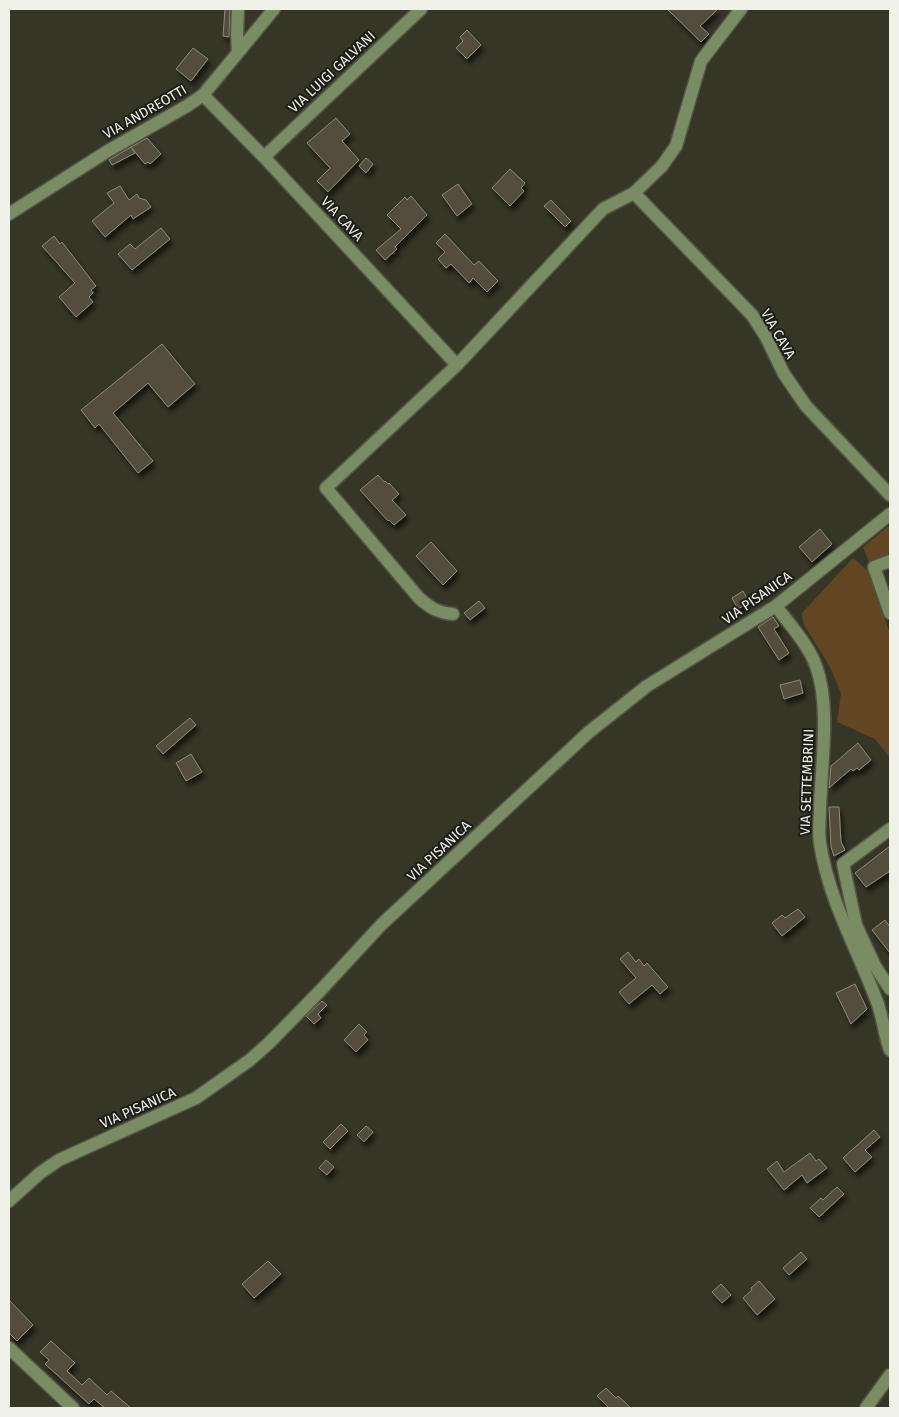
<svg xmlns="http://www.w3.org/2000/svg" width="899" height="1417" font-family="'Fira Sans',sans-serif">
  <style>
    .green { fill: #624623 }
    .building { fill: #534d3e; stroke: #8f8978; filter: url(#shadow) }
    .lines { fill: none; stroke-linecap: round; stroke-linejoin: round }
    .minor-casing { stroke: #545446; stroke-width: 15 }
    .minor { stroke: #7a8c63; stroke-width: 12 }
    .labels { text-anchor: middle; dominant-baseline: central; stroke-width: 4; stroke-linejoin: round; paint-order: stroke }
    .street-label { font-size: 14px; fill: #f0f1e7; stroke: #1d1d17 }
  </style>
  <defs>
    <filter id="shadow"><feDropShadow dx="3" dy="5" stdDeviation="2.5" flood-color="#0009"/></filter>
  </defs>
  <rect width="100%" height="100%" fill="#363627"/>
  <g class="green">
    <polygon points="890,525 890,553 869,562 863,547"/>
    <polygon points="853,558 868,571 890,634 890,758 875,739 837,722 841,693 830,667 803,623 802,613"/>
  </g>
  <g class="building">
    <polygon points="225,9 230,9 229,37 223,36"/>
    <polygon points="667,9 718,9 700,26 709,34 701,42"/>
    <polygon points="467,30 481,45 467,59 456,48 463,41 460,37"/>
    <polygon points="193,48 208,59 191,81 176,69"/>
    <polygon points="336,118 350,134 342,141 359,160 328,192 317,181 330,168 307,143"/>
    <polygon points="147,138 161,154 150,164 148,162 145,164 131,147"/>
    <polygon points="131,147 135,153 112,165 109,160"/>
    <polygon points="366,158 373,164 366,173 359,166"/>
    <polygon points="510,169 525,183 521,188 524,191 510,206 492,188"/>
    <polygon points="458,184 472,204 457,216 442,195"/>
    <polygon points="120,186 129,200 137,194 139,198 146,200 151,207 133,219 131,215 105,237 92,221 114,203 107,193"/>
    <polygon points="411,196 427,215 395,247 397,249 385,260 376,250 401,229 387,215 405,197 407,200"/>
    <polygon points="551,200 571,221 565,227 544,206"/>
    <polygon points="161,228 170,239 132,270 118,254 130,244 135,249"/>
    <polygon points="445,234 474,265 479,261 498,281 487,292 473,278 469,283 451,264 446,268 438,259 445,252 436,243"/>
    <polygon points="54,236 60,244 62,242 96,286 91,290 93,293 89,297 93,302 76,317 59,297 75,283 42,246"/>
    <polygon points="162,344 195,384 168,407 148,383 113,413 153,461 138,473 99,424 95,428 81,410"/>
    <polygon points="378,475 384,482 385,481 388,484 389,483 399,494 392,500 406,515 394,525 389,520 388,521 360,490"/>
    <polygon points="820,529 832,544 812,562 799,547"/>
    <polygon points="431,542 457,571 443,585 416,556"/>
    <polygon points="743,591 749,602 738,609 732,598"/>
    <polygon points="479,601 485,608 470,620 464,613"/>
    <polygon points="773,617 779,626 774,629 789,653 779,660 758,627"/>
    <polygon points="800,680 803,693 784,699 780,685"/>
    <polygon points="190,718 196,725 163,754 156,746"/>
    <polygon points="858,743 871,760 859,770 857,768 853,771 851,769 829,788 831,766"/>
    <polygon points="191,754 202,772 186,781 176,763"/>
    <polygon points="829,807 839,807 841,842 845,850 834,856 831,847"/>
    <polygon points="890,846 890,871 866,887 855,873"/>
    <polygon points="798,909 805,917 782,936 772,923 782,915 785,918"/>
    <polygon points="885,920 890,927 890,953 872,930"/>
    <polygon points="628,952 636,962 639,959 644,966 647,963 668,987 660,994 652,985 629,1004 619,992 636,978 620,959"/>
    <polygon points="855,984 867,1009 851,1024 836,993"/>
    <polygon points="322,1001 327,1005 318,1014 321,1018 314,1024 306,1016"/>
    <polygon points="359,1024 367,1032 364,1035 368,1040 356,1052 344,1040"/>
    <polygon points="341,1124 348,1131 330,1149 323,1142"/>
    <polygon points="366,1126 373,1132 364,1142 357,1135"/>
    <polygon points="874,1130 880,1137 865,1150 872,1157 855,1172 843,1158"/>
    <polygon points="810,1153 816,1161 819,1159 827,1168 807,1183 802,1175 784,1190 767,1169 777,1161 784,1172"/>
    <polygon points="326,1160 334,1167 327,1175 319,1168"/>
    <polygon points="837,1187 844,1194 819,1217 810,1208 821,1198 823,1200"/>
    <polygon points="801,1252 807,1259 789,1275 783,1268"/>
    <polygon points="268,1261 281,1274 254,1298 242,1284"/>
    <polygon points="759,1281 775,1299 757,1315 743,1298 752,1290 751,1288"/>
    <polygon points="721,1284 731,1295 722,1303 712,1292"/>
    <polygon points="9,1300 33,1325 17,1341 9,1333"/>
    <polygon points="51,1341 75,1363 67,1371 82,1385 89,1378 107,1395 111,1391 131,1408 105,1408 94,1399 89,1404 45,1364 49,1360 40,1352"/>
    <polygon points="606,1388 616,1398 618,1396 631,1408 607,1408 608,1407 597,1396"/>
  </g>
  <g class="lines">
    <g class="minor-casing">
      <g id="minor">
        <polyline points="238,9 237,34 238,52"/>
        <path d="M203 95 264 157 457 365 326 488 419 598C429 607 438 613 453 614"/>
        <polyline points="264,157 421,9"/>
        <polyline points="634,193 752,315 766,337 784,374 806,406 890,495"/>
        <polyline points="9,214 106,152 187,106 203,95 274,9"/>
        <polyline points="457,365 603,209 634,193 662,166 676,146 701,61 741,9"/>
        <polyline points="890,561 874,567 890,613"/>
        <path d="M776 606C789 624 808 644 816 666 831 707 821 765 820 809 820 820 818 832 820 843 829 901 856 946 876 999 883 1016 884 1034 890 1050"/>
        <polyline points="890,829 843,864 856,925 875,966 890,989"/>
        <polyline points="9,1201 40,1173 59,1160 196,1098 250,1060 269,1043 319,992 382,924 589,732 647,686 776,606 890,514"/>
        <polyline points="9,1348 73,1408"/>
        <polyline points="866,1408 890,1375"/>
      </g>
    </g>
    <use href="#minor" class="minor"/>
  </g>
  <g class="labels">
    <g class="street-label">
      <text transform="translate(332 72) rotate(-43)">VIA LUIGI GALVANI</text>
      <text transform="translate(145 112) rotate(-30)">VIA ANDREOTTI</text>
      <text transform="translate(342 219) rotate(47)">VIA CAVA</text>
      <text transform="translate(778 334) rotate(60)">VIA CAVA</text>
      <text transform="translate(757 598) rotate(-35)">VIA PISANICA</text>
      <text transform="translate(807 782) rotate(-88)">VIA SETTEMBRINI</text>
      <text transform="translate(439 851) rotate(-43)">VIA PISANICA</text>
      <text transform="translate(138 1108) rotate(-24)">VIA PISANICA</text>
    </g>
  </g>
  <rect width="899" height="1417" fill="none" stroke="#f0f1e7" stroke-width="20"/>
</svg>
